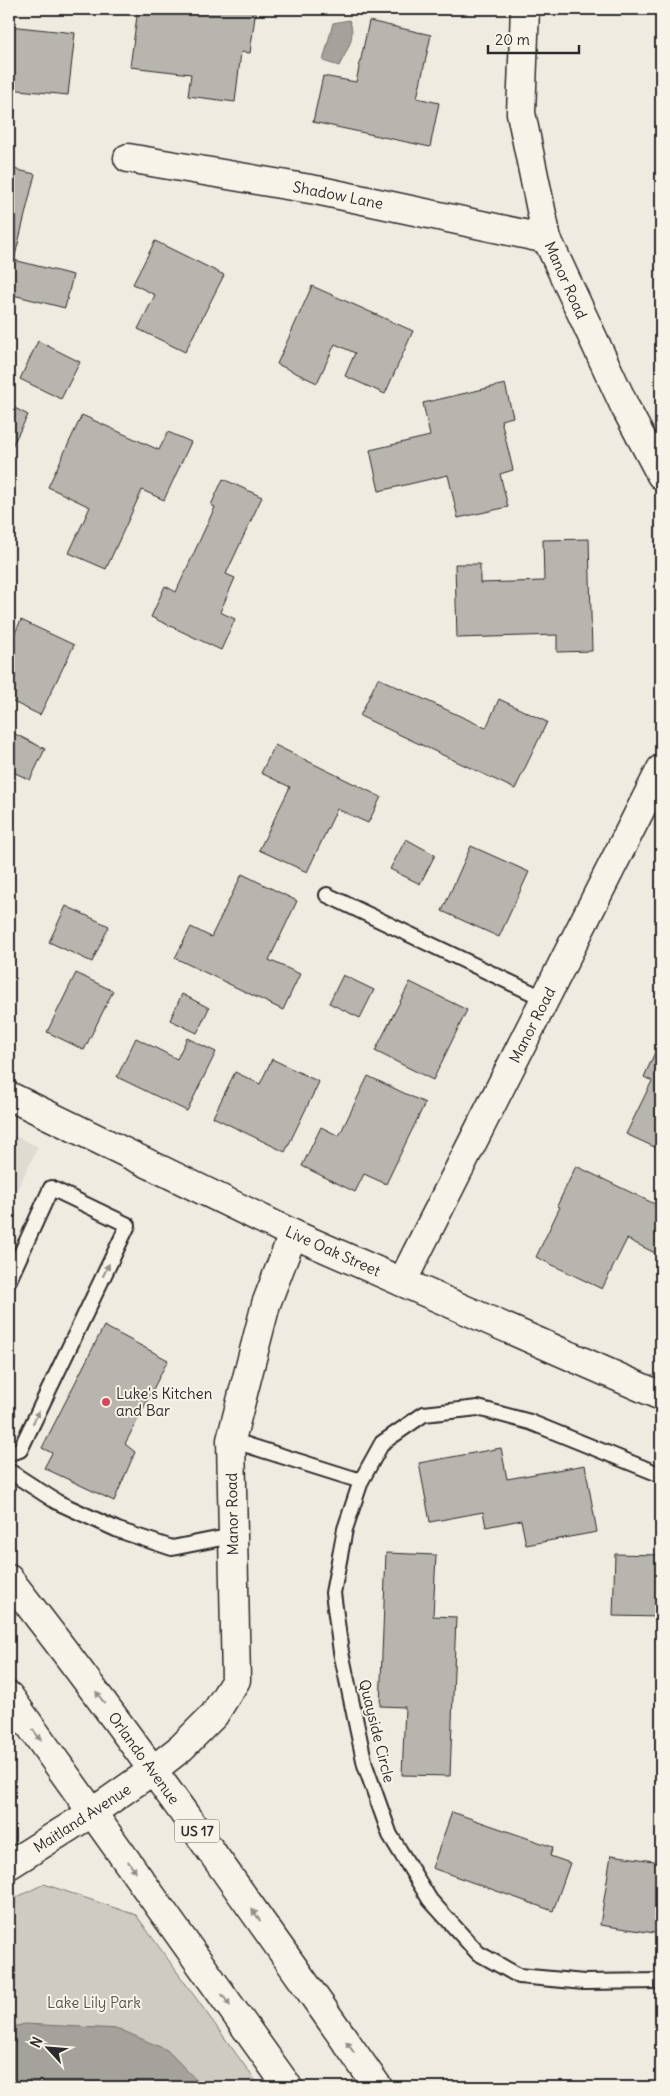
<svg xmlns="http://www.w3.org/2000/svg" width="670" height="2096" font-family="Delius,sans-serif">
  <style>
    .built { fill: #dedbd1 }
    .green { fill: #cfcbc2; stroke: #7d7b76 }
    .water { fill: #a4a29a; stroke: #74726e }
    .building { fill: #b8b5ae; stroke: #2b2b2b }
    .lines { fill: none; stroke-linecap: round; stroke-linejoin: round }
    .service-casing { stroke: #2b2b2b; stroke-width: 18 }
    .minor-casing { stroke: #2b2b2b; stroke-width: 31 }
    .secondary-casing { stroke: #2b2b2b; stroke-width: 31 }
    .primary-casing { stroke: #2b2b2b; stroke-width: 31 }
    .service { stroke: #f7f3e8; stroke-width: 14 }
    .minor { stroke: #f7f3e8; stroke-width: 28 }
    .secondary { stroke: #f7f3e8; stroke-width: 28 }
    .primary { stroke: #f7f3e8; stroke-width: 28 }
    .oneway { fill: #918f8a }
    .poi-dot { fill: #d1495b; stroke: #f7f3e8; stroke-width: 2 }
    .labels { text-anchor: middle; dominant-baseline: central; stroke-width: 4; stroke-linejoin: round; paint-order: stroke }
    .shield { fill: #f7f3e8; stroke: #686764; stroke-width: 1 }
    .shield-label { font-size: 14px; font-weight: bold; fill: #2b2b2b }
    .street-label { font-size: 15px; fill: #2b2b2b; stroke: #f7f3e8 }
    .poi-label { font-size: 15px; fill: #2b2b2b; stroke: #f7f3e8; text-anchor: start }
    .park-label { font-size: 15px; fill: #545351; stroke: #f7f3e8 }
  </style>
  <rect width="100%" height="100%" fill="#efebe0"/>
  <filter id="ink" filterUnits="userSpaceOnUse"><feTurbulence type="fractalNoise" baseFrequency=".02" numOctaves="2"/><feDisplacementMap in="SourceGraphic" scale="10" xChannelSelector="R" yChannelSelector="G"/><feConvolveMatrix kernelMatrix="1 2 1 2 8 2 1 2 1" color-interpolation-filters="sRGB"/></filter>
  <g filter="url(#ink)">
    <polygon class="built" points="9,1133 38,1147 9,1206"/>
    <polygon class="green" points="44,1884 136,1915 260,2087 9,2087 9,1901"/>
    <g class="water">
      <path d="M349 20C357 36 347 50 339 66L323 61 333 23Z"/>
      <polygon points="25,2024 119,2029 167,2050 203,2087 9,2087 9,2028"/>
    </g>
    <g class="building">
      <polygon points="138,9 256,9 250,53 241,52 235,102 188,96 191,74 130,67"/>
      <polygon points="369,21 431,35 417,98 439,103 430,147 313,122 323,76 356,82"/>
      <polygon points="9,26 75,33 68,95 9,89"/>
      <polygon points="9,168 35,174 14,260 73,275 65,308 9,294"/>
      <polygon points="155,241 224,275 185,352 138,329 155,295 133,284"/>
      <polygon points="312,286 413,331 385,394 345,376 355,353 335,344 317,383 277,364"/>
      <polygon points="38,341 80,362 61,399 20,379"/>
      <polygon points="505,384 513,417 501,420 513,470 500,474 508,507 458,518 448,475 379,491 370,450 430,436 423,403"/>
      <polygon points="9,405 28,415 9,452"/>
      <polygon points="82,415 159,450 168,432 191,442 164,500 142,490 106,569 69,553 90,507 48,487"/>
      <polygon points="223,479 262,497 226,574 235,578 220,612 235,619 221,650 151,617 165,586 176,592 215,507 211,505"/>
      <polygon points="589,539 592,651 557,652 557,635 457,638 455,564 480,564 480,583 544,581 543,540"/>
      <polygon points="21,620 74,645 40,715 9,700 9,646"/>
      <polygon points="378,678 486,728 499,699 547,722 515,789 360,716"/>
      <polygon points="9,731 45,749 30,780 9,770"/>
      <polygon points="275,745 381,797 368,823 337,809 307,872 259,850 290,787 261,773"/>
      <polygon points="406,839 435,855 420,884 390,869"/>
      <polygon points="471,846 529,872 499,937 442,911"/>
      <polygon points="242,874 297,901 269,960 300,974 283,1010 175,958 191,927 211,937"/>
      <polygon points="66,906 109,926 92,962 49,942"/>
      <polygon points="76,973 113,991 84,1050 47,1032"/>
      <polygon points="343,975 374,990 360,1018 329,1003"/>
      <polygon points="410,982 467,1010 433,1080 375,1051"/>
      <polygon points="182,994 209,1008 197,1033 170,1020"/>
      <polygon points="136,1038 177,1059 187,1038 216,1052 187,1111 117,1077"/>
      <polygon points="656,1050 661,1052 661,1150 626,1134 652,1081 644,1077"/>
      <polygon points="272,1059 319,1082 285,1152 213,1117 235,1072 260,1084"/>
      <polygon points="368,1076 425,1103 386,1184 364,1174 355,1192 302,1166 321,1127 339,1136"/>
      <polygon points="576,1166 661,1207 661,1256 627,1239 602,1289 536,1257 560,1207 557,1206"/>
      <polygon points="104,1326 168,1360 125,1444 135,1452 114,1501 44,1468 52,1453 42,1448"/>
      <polygon points="501,1448 507,1479 585,1465 597,1532 526,1545 521,1520 486,1527 483,1512 430,1522 419,1463"/>
      <polygon points="386,1553 436,1555 433,1616 456,1617 450,1776 402,1775 405,1707 380,1706"/>
      <polygon points="615,1554 661,1555 661,1617 613,1616"/>
      <polygon points="452,1812 553,1847 550,1856 570,1863 553,1911 432,1868"/>
      <polygon points="611,1855 661,1862 661,1934 600,1925"/>
    </g>
    <g class="lines">
      <g class="service-casing">
        <g id="service">
          <polyline points="327,895 545,999"/>
          <polyline points="9,1280 51,1188 128,1225 20,1450 9,1453"/>
          <polyline points="231,1440 361,1481"/>
          <polyline points="9,1471 57,1502 118,1530 172,1548 232,1536"/>
          <polyline points="661,1475 530,1422 478,1408 424,1414 382,1443 361,1481 345,1529 333,1593 341,1652 365,1765 390,1835 430,1900 478,1953 519,1976 584,1982 661,1981"/>
        </g>
      </g>
      <g class="minor-casing">
        <g id="minor">
          <polyline points="525,9 521,113 547,239 625,407 661,475"/>
          <polyline points="128,158 316,190 547,239"/>
          <polyline points="9,1096 293,1234 661,1396"/>
          <polyline points="402,1282 661,769"/>
          <polyline points="153,1770 181,1748 214,1715 236,1680 231,1440 266,1304 293,1234"/>
        </g>
      </g>
      <g class="secondary-casing">
        <polyline id="secondary" points="9,1865 93,1812 153,1770"/>
      </g>
      <g class="primary-casing">
        <g id="primary">
          <path d="M9 1579C138 1744 257 1916 378 2087"/>
          <polyline points="9,1696 288,2087"/>
        </g>
      </g>
      <use href="#service" class="service"/>
      <use href="#minor" class="minor"/>
      <use href="#secondary" class="secondary"/>
      <use href="#primary" class="primary"/>
    </g>
    <defs><path id="oneway-solid" d="M-6-.8H1V-3.2L6.5 0L1 3.2V.8H-6Z" transform="scale(1.25)"/></defs>
    <g class="oneway">
      <use href="#oneway-solid" transform="translate(106 1270) rotate(-64)"/>
      <use href="#oneway-solid" transform="translate(36 1417) rotate(-64)"/>
      <use href="#oneway-solid" transform="translate(100 1697) rotate(-126)"/>
      <use href="#oneway-solid" transform="translate(37 1735) rotate(54)"/>
      <use href="#oneway-solid" transform="translate(132 1867) rotate(55)"/>
      <use href="#oneway-solid" transform="translate(256 1915) rotate(-125)"/>
      <use href="#oneway-solid" transform="translate(226 2000) rotate(55)"/>
      <use href="#oneway-solid" transform="translate(350 2047) rotate(-125)"/>
    </g>
  </g>
  <circle class="poi-dot" cx="106" cy="1402" r="5"/>
  <g class="labels">
    <rect class="shield" x="174.5" y="1819.5" width="45" height="23" rx="4"/>
    <g class="shield-label">
      <text x="197" y="1831">US 17</text>
    </g>
    <g class="street-label">
      <text transform="translate(338 195) rotate(11)">Shadow Lane</text>
      <text transform="translate(566 280) rotate(66)">Manor Road</text>
      <text transform="translate(532 1025) rotate(-63)">Manor Road</text>
      <text transform="translate(333 1251) rotate(24)">Live Oak Street</text>
      <text transform="translate(232 1514) rotate(-91)">Manor Road</text>
      <text transform="translate(377 1731) rotate(76)">Quayside Circle</text>
      <text transform="translate(144 1758) rotate(54)">Orlando Avenue</text>
      <text transform="translate(82 1818) rotate(-33)">Maitland Avenue</text>
    </g>
    <g class="poi-label">
      <text x="116" y="1393">Luke's Kitchen<tspan x="116" dy="17">and Bar</tspan></text>
    </g>
    <g class="park-label">
      <text x="94" y="2002">Lake Lily Park</text>
    </g>
  </g>
  <rect width="670" height="2096" fill="none" stroke="#f7f3e8" stroke-width="30"/>
  <rect x="15" y="15" width="640" height="2066" fill="none" stroke="#2b2b2b" stroke-width="2" filter="url(#ink)"/>
  <g transform="translate(48 2048) rotate(296)" stroke="#f7f3e8" stroke-width="4" paint-order="stroke">
  <path d="M0-4L9 19L0 12L-9 19Z" fill="#2b2b2b"/>
  <text y="-8" font-size="14" font-weight="bold" text-anchor="middle" fill="#2b2b2b">N</text>
  </g>
  <path d="M488 45v8h91v-8" fill="none" stroke="#2b2b2b" stroke-width="2.5"/>
  <text x="495" y="45" font-size="15" fill="#2b2b2b" stroke="#f7f3e8" stroke-width="4" paint-order="stroke">20 m</text>
</svg>
